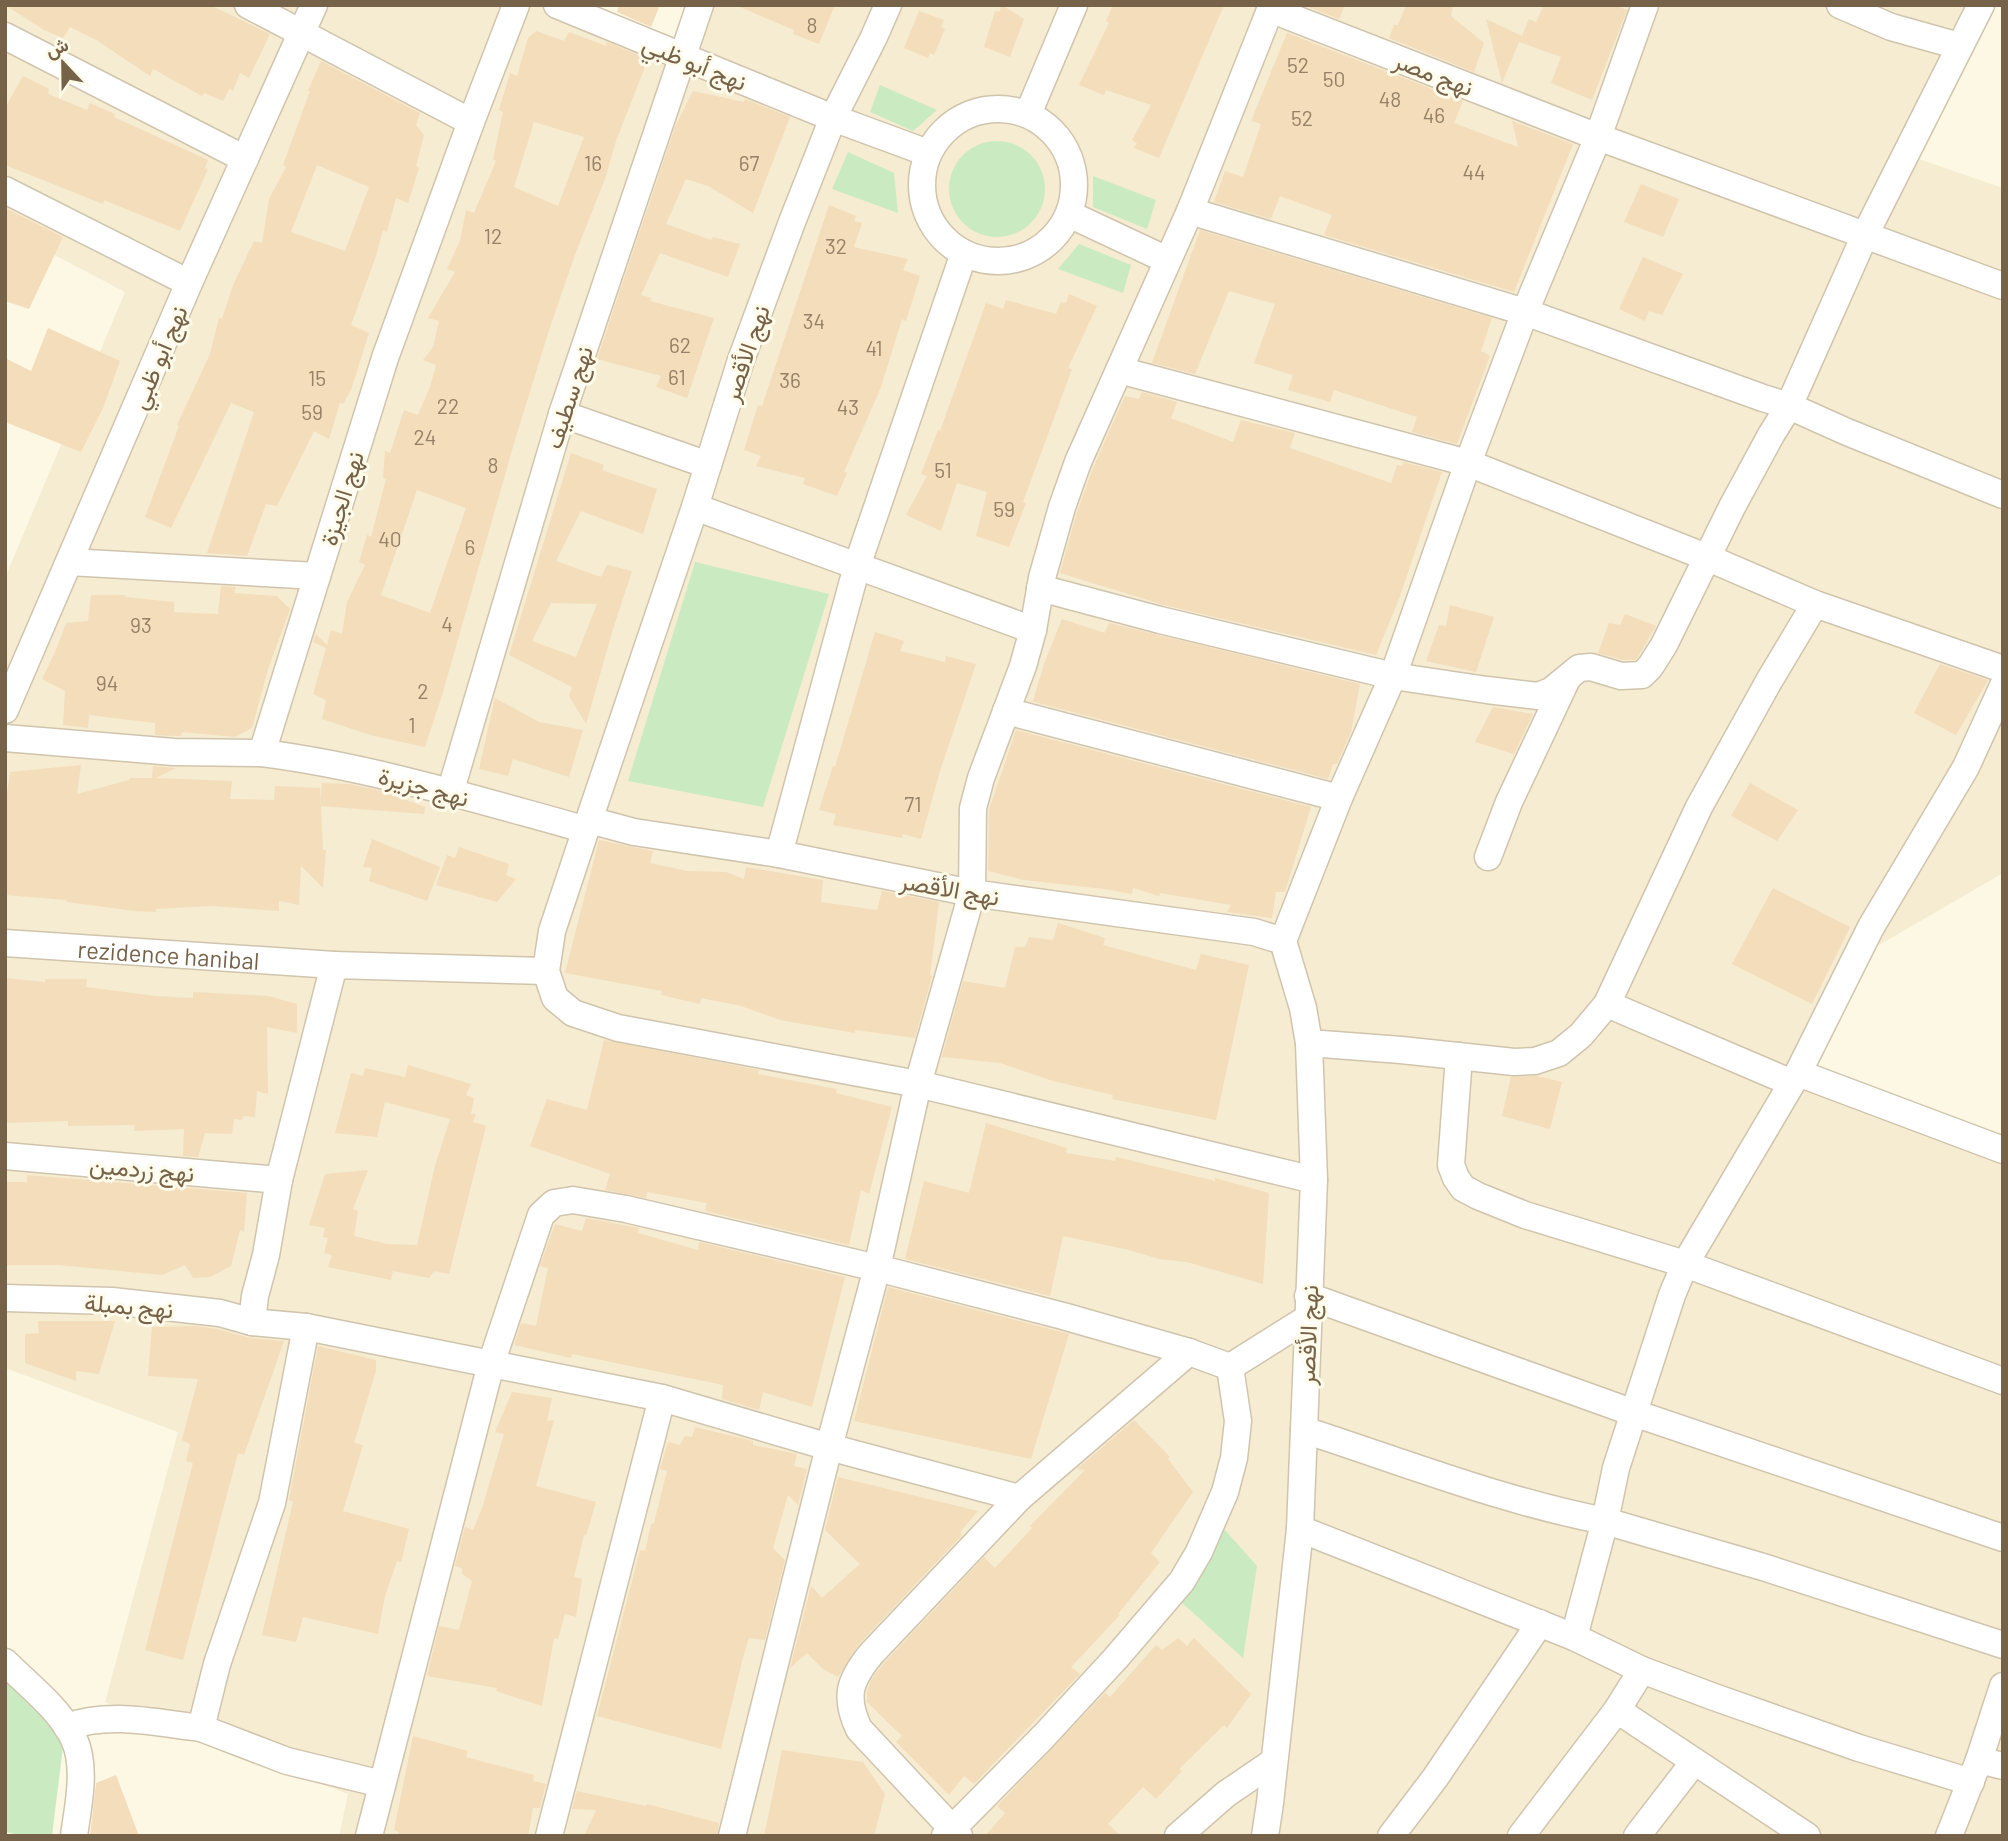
<svg xmlns="http://www.w3.org/2000/svg" width="2008" height="1841" font-family="Barlow,Vazirmatn,sans-serif">
  <style>
    .residential { fill: #f5ecd2 }
    .green { fill: #caebc2 }
    .building { fill: #f3ddbb; fill-rule: evenodd }
    .lines { fill: none; stroke-linecap: round; stroke-linejoin: round }
    .street-casing { stroke: #d0c4ad; stroke-width: 29 }
    .street { stroke: #fff; stroke-width: 26 }
    .labels { text-anchor: middle; dominant-baseline: central; stroke-width: 6; stroke-linejoin: round; paint-order: stroke }
    .number-label { font-size: 21px; fill: #958166 }
    .street-label { font-size: 24px; fill: #766249; stroke: #fffbea }
  </style>
  <rect width="100%" height="100%" fill="#fdf8e4"/>
  <polygon class="residential" points="5,5 582,5 674,44 690,5 1978,5 1907,155 2003,188 2003,873 1850,962 1807,1078 2003,1157 2003,1836 339,1836 348,1794 105,1702 178,1432 5,1368 5,578 125,292 5,229"/>
  <g class="green">
    <polygon points="880,85 937,110 913,131 870,112"/>
    <circle cx="997" cy="189" r="48"/>
    <polygon points="848,152 894,173 898,213 832,189"/>
    <polygon points="1093,176 1156,200 1147,229 1093,207"/>
    <polygon points="1079,244 1131,265 1123,293 1058,269"/>
    <polygon points="695,562 829,594 763,807 628,781"/>
    <polygon points="1224,1529 1257,1566 1243,1658 1179,1600"/>
    <polygon points="5,1679 65,1731 52,1836 25,1836 5,1832"/>
  </g>
  <g class="building">
    <polygon points="5,5 210,5 270,34 249,78 240,73 233,91 230,88 223,101 204,93 202,96 153,69 150,76 98,41 70,27 63,38 44,30"/>
    <polygon points="619,5 660,5 651,27 617,12"/>
    <polygon points="735,5 835,5 819,44 793,34 794,30"/>
    <polygon points="1002,5 1024,19 1010,57 984,47 995,11 999,12"/>
    <polygon points="1113,5 1224,5 1159,158 1134,148 1137,143 1132,140 1151,105 1106,90 1104,95 1079,85 1109,23 1106,21"/>
    <polygon points="1304,5 1345,5 1339,19"/>
    <polygon points="1406,5 1453,5 1451,16 1484,43 1474,72 1389,38 1394,25 1398,25"/>
    <polygon points="1544,5 1614,5 1627,10 1592,100 1551,83 1561,57 1519,42 1502,83 1486,19 1522,36 1529,19 1536,22"/>
    <polygon points="919,11 944,20 941,27 945,29 934,55 930,53 928,58 904,48"/>
    <path d="M536 31 564 41 569 32 606 46 607 42 648 59 616 141 605 179 576 252 550 327 515 440 443 692 425 747 370 735 322 719 326 700 313 694 326 648 313 642 316 634 327 645 331 630 342 634 347 602 365 565 359 562 367 535 371 537 386 479 383 478 385 451 390 453 404 410 418 415 430 387 436 365 423 360 433 347 439 321 428 318 455 272 447 269 460 241 466 210 474 213 496 161 493 159 503 112 499 110 510 73 517 76 528 38ZM534 122 584 137 558 206 514 187ZM417 490 466 508 430 613 381 595Z"/>
    <polygon points="1287,33 1463,101 1454,123 1518,147 1512,121 1573,144 1514,292 1324,235 1332,215 1280,196 1271,219 1214,202 1225,171 1243,177 1261,124 1251,121"/>
    <path d="M321 61 420 113 416 125 424 135 416 166 419 168 408 203 396 198 387 232 383 230 376 256 351 325 369 333 351 390 343 404 340 403 329 439 314 431 277 506 266 504 247 556 207 553 254 412 231 403 171 528 145 517 179 426 177 425 210 354 219 318 222 319 233 285 254 241 262 243 269 199 286 167 283 165 310 91H308ZM317 165 369 187 345 251 291 232Z"/>
    <polygon points="23,76 49,89 48,94 87,110 90,103 115,114 114,117 208,160 205,168 208,169 180,231 104,200 103,204 5,165 5,108"/>
    <polygon points="693,91 744,102 745,99 790,117 753,213 708,186 686,179 666,224 711,240 713,237 740,244 728,277 660,253 641,295 652,298 650,301 714,318 687,398 656,387 661,376 597,359 675,127"/>
    <polygon points="1641,184 1679,199 1663,237 1624,222"/>
    <polygon points="829,205 856,216 854,221 862,223 854,247 908,259 903,270 920,276 906,321 902,319 881,387 844,472 847,473 837,496 803,484 805,478 756,466 761,456 744,450 758,405 762,406"/>
    <polygon points="5,208 63,237 29,309 5,301"/>
    <polygon points="1200,230 1492,318 1481,351 1490,356 1457,444 1412,432 1417,417 1334,390 1330,402 1288,390 1293,375 1254,363 1275,304 1229,291 1195,374 1152,363"/>
    <polygon points="1643,257 1683,274 1662,315 1649,311 1645,321 1619,309"/>
    <polygon points="1069,294 1097,306 1068,368 1072,369 1023,502 1026,503 1009,547 976,536 987,492 957,483 941,531 906,515 927,476 921,474 938,430 940,431 986,303 1003,309 1006,300 1056,314 1061,302 1066,303"/>
    <polygon points="48,328 120,361 103,408 81,452 5,422 5,358 31,371"/>
    <polygon points="1142,392 1177,402 1171,418 1233,442 1241,420 1295,433 1290,448 1391,483 1397,465 1402,466 1403,462 1442,472 1399,599 1376,655 1164,605 1060,573 1077,512 1093,468 1125,396 1139,399"/>
    <path d="M571 453 604 465 602 470 657 489 643 534 581 511 556 561 601 577 607 565 632 571 613 629 586 724 569 696 572 687 509 655ZM551 603 597 604 576 657 532 641Z"/>
    <polygon points="221,586 236,587 234,593 277,596 290,609 268,669 252,728 235,737 182,732 181,736 175,736 155,735 155,723 89,715 88,728 63,725 65,691 42,679 56,650 66,623 88,621 91,595 125,595 125,597 174,602 174,612 218,614"/>
    <polygon points="1450,605 1494,617 1476,672 1426,661 1439,625 1446,626"/>
    <polygon points="1625,614 1656,626 1638,657 1635,660 1623,660 1598,653 1609,623 1620,625"/>
    <polygon points="1062,619 1105,633 1109,623 1360,684 1351,732 1337,764 1333,764 1328,779 1027,700 1033,701 1044,664"/>
    <polygon points="875,632 904,641 900,651 945,662 946,656 976,664 940,771 921,839 903,834 902,838 833,825 836,814 819,810 833,766 835,767"/>
    <polygon points="1940,664 1988,680 1956,735 1914,713"/>
    <polygon points="495,698 539,722 583,730 569,777 513,759 508,776 479,769"/>
    <polygon points="1493,707 1533,714 1514,754 1475,742"/>
    <polygon points="1016,730 1311,807 1285,892 1276,892 1272,918 1227,912 1231,905 1160,893 1159,896 1133,888 1132,894 1104,889 1024,880 988,871 989,810"/>
    <polygon points="81,765 77,794 129,780 130,778 152,778 153,766 176,768 156,778 232,781 230,799 274,800 275,786 320,788 323,850 326,850 323,888 301,866 299,905 279,901 279,911 212,906 156,909 156,912 135,911 67,902 67,900 5,895 5,809 10,772"/>
    <polygon points="322,783 349,784 382,791 425,807 424,814 320,806"/>
    <polygon points="1750,783 1798,810 1777,841 1731,816"/>
    <polygon points="372,839 440,867 427,901 369,881 372,868 363,867"/>
    <polygon points="599,840 653,851 650,863 687,871 726,872 744,879 746,867 823,880 821,902 877,910 882,891 939,902 930,976 932,976 915,1038 855,1030 855,1033 780,1020 741,1006 701,998 700,1004 661,995 662,991 565,973"/>
    <polygon points="459,847 509,864 506,875 516,879 497,902 436,885 447,855 455,858"/>
    <polygon points="1773,888 1850,927 1812,1004 1732,964"/>
    <polygon points="1058,923 1105,938 1103,945 1196,970 1201,954 1249,965 1216,1120 1112,1099 1113,1095 1053,1081 1000,1063 942,1057 963,981 1005,988 1015,947 1025,947 1029,937 1053,940"/>
    <polygon points="5,978 45,982 45,979 87,979 86,987 156,996 193,998 193,992 268,996 297,1004 297,1033 267,1027 268,1094 257,1091 255,1117 243,1116 242,1120 234,1119 232,1134 205,1133 198,1157 183,1156 184,1129 134,1131 135,1125 68,1126 68,1121 5,1123"/>
    <polygon points="604,1040 759,1070 758,1074 837,1089 836,1093 892,1107 869,1194 861,1190 849,1245 705,1211 707,1203 647,1192 646,1198 605,1190 610,1174 530,1146 547,1099 587,1110"/>
    <polygon points="408,1065 471,1084 466,1095 474,1098 471,1114 476,1114 473,1122 486,1126 449,1274 434,1271 429,1278 393,1271 391,1280 328,1267 332,1255 324,1253 328,1238 323,1237 325,1228 309,1225 325,1174 368,1170 353,1209 358,1211 354,1236 387,1244 417,1245 435,1166 450,1119 385,1102 377,1137 335,1133 351,1073 363,1076 365,1068 405,1077"/>
    <polygon points="1537,1076 1562,1082 1550,1129 1502,1116 1511,1077"/>
    <polygon points="986,1123 1067,1148 1066,1153 1115,1161 1116,1157 1215,1181 1215,1178 1269,1193 1263,1284 1187,1262 1159,1259 1129,1250 1063,1236 1050,1296 905,1259 924,1181 969,1193"/>
    <polygon points="27,1175 247,1193 244,1232 240,1230 231,1266 210,1277 193,1278 185,1265 162,1275 58,1265 5,1265 5,1182 27,1182"/>
    <polygon points="586,1218 639,1228 638,1233 698,1250 699,1242 845,1277 812,1407 763,1392 759,1410 722,1399 723,1385 572,1354 571,1358 514,1345 521,1323 536,1326 548,1268 540,1266 555,1224 582,1231"/>
    <polygon points="888,1287 1069,1334 1031,1459 854,1421"/>
    <polygon points="38,1321 115,1321 99,1374 76,1371 76,1381 25,1363 25,1334 39,1333"/>
    <polygon points="196,1326 217,1329 250,1338 284,1341 244,1455 238,1453 183,1660 145,1650 193,1463 186,1461 190,1444 182,1440 198,1379 148,1376 152,1327"/>
    <polygon points="318,1346 376,1360 376,1371 354,1443 363,1445 343,1511 409,1529 401,1562 397,1561 385,1596 378,1634 303,1617 296,1642 262,1635 293,1502 289,1500"/>
    <polygon points="512,1392 552,1398 547,1421 554,1420 536,1486 596,1502 586,1536 584,1535 574,1577 582,1579 576,1617 565,1614 558,1639 554,1638 542,1706 496,1691 497,1688 427,1676 439,1626 459,1630 472,1581 462,1574 462,1568 455,1566 465,1527 473,1530 482,1508 504,1434 495,1432"/>
    <polygon points="1134,1420 1170,1457 1168,1459 1193,1492 1151,1553 1160,1562 1118,1614 1120,1615 1071,1667 1080,1674 974,1784 964,1776 949,1795 896,1742 902,1736 867,1702 867,1692 871,1680 883,1664 984,1557 995,1568 1032,1528 1030,1526 1085,1470 1077,1469"/>
    <polygon points="695,1427 753,1441 753,1445 797,1454 794,1466 807,1469 798,1505 788,1495 773,1548 785,1560 765,1640 749,1638 743,1657 721,1749 597,1716 640,1550 645,1551 651,1524 654,1523 667,1471 660,1469 668,1442 680,1445 685,1436 692,1437"/>
    <polygon points="838,1477 978,1511 960,1532 962,1535 859,1644 838,1677 823,1669 807,1653 790,1668 811,1586 822,1598 860,1564 825,1530"/>
    <polygon points="1178,1638 1187,1646 1194,1638 1251,1694 1227,1728 1224,1725 1179,1769 1182,1771 1156,1799 1143,1787 1108,1824 1121,1836 985,1836 1005,1813 997,1806 1105,1693 1110,1697 1156,1645 1162,1650"/>
    <polygon points="413,1736 468,1751 466,1757 534,1775 533,1781 546,1784 540,1808 533,1808 528,1836 398,1836 399,1832 394,1830"/>
    <polygon points="782,1750 863,1762 885,1794 874,1836 764,1836"/>
    <polygon points="116,1775 139,1836 90,1836 96,1783"/>
    <polygon points="577,1791 646,1806 647,1804 719,1823 717,1836 584,1836 596,1810 572,1809"/>
  </g>
  <g class="lines">
    <g class="street-casing">
      <g id="street">
        <polyline points="248,5 471,122"/>
        <polyline points="557,5 833,118 928,153"/>
        <polyline points="888,5 874,37 833,118 792,222 741,360 695,507 589,820 634,832 779,854 972,893 1254,932 1283,941 1303,1008 1309,1043 1314,1180 1300,1529 1270,1803 1265,1836"/>
        <polyline points="1840,5 1891,27 1959,46"/>
        <polyline points="1270,9 1598,137 2003,286"/>
        <polyline points="5,36 245,159"/>
        <circle cx="998" cy="185" r="76"/>
        <polyline points="1028,114 1074,5"/>
        <polyline points="5,190 189,283"/>
        <polyline points="1190,211 1525,312 1763,398 1789,406 1847,432 2003,495"/>
        <polyline points="1069,214 1167,260"/>
        <polyline points="1119,370 1468,463 1706,557 1815,604 2003,669"/>
        <polyline points="562,414 708,465"/>
        <polyline points="695,507 1033,630"/>
        <polyline points="69,562 317,576"/>
        <polyline points="1040,588 1160,620 1393,676 1487,690 1538,696 1551,691 1579,668 1591,667 1621,676 1642,675 1650,667 1664,645 1732,507 1771,435 1789,406 1865,235 1981,5"/>
        <polyline points="5,710 189,283 314,5"/>
        <polyline points="1006,711 1339,798"/>
        <polyline points="5,738 174,752 262,753 385,358 471,122 516,5"/>
        <path d="M262 753C372 767 477 800 584 829"/>
        <polyline points="450,793 562,414 700,5"/>
        <polyline points="589,820 552,931 546,971 555,998 573,1013 618,1028 918,1084 1314,1180"/>
        <polyline points="779,854 857,566 964,253"/>
        <polyline points="1488,857 1509,802 1567,679"/>
        <polyline points="1283,941 1339,798 1393,676 1468,463 1525,312 1598,137 1645,5"/>
        <path id="s1" d="M5 943 334 965"/>
        <polyline points="1607,1004 1792,1083"/>
        <polyline points="1309,1043 1401,1050 1514,1062 1535,1061 1559,1053 1581,1035 1607,1004 1699,807 1769,681 1815,604"/>
        <polyline points="1459,1056 1451,1165 1456,1178 1463,1188 1478,1196 1525,1215 1685,1264 2003,1381"/>
        <polyline points="1798,1073 2003,1150"/>
        <polyline points="5,1156 279,1180"/>
        <polyline points="1308,1296 1634,1413 2003,1538"/>
        <polyline points="5,1298 112,1301 220,1313 252,1322 306,1327 662,1398 829,1447 1019,1498"/>
        <polyline points="252,1322 255,1296 266,1255 279,1180 334,965 546,971"/>
        <polyline points="306,1327 272,1503 217,1664 201,1728 287,1761 382,1784"/>
        <path d="M1304 1430C1403 1462 1502 1501 1605 1521L1616 1468 1672 1295 1685 1264 1798 1073 1871 927 1966 767 2003 686"/>
        <polyline points="1300,1529 1574,1637 1605,1521 1763,1567 2003,1645"/>
        <polyline points="1574,1637 1642,1670 1714,1697 1859,1748 1971,1782"/>
        <path d="M5 1662C28 1685 60 1709 74 1739 87 1768 78 1806 74 1836"/>
        <polyline points="1617,1710 1807,1836"/>
        <path d="M67 1727C109 1711 157 1723 201 1728"/>
        <polyline points="1979,1760 2003,1766"/>
        <polyline points="369,1836 491,1364 541,1215 554,1203 573,1200 626,1209 877,1268 1063,1316 1189,1352 1230,1367"/>
        <polyline points="549,1836 662,1398"/>
        <polyline points="732,1836 829,1447 877,1268 918,1084 972,893 973,808 981,778 1023,666 1033,630 1042,578 1062,507 1078,462 1190,211 1272,5"/>
        <polyline points="945,1836 1043,1737 1116,1658 1182,1581 1199,1552 1225,1492 1234,1458 1238,1421 1230,1367 1308,1318"/>
        <path d="M959 1836 859 1729C844 1697 849 1681 871 1654L1019 1498 1189 1352"/>
        <polyline points="1178,1836 1226,1794 1273,1762"/>
        <polyline points="1391,1836 1435,1778 1540,1623"/>
        <polyline points="1521,1836 1617,1710 1642,1670"/>
        <polyline points="1637,1836 1694,1762"/>
        <polyline points="1949,1836 1979,1760 2003,1686"/>
      </g>
    </g>
    <use href="#street" class="street"/>
  </g>
  <g class="labels">
    <g class="number-label">
      <text x="812" y="24">8</text>
      <text x="1298" y="64">52</text>
      <text x="1334" y="78">50</text>
      <text x="1390" y="98">48</text>
      <text x="1434" y="114">46</text>
      <text x="1302" y="117">52</text>
      <text x="593" y="162">16</text>
      <text x="749" y="162">67</text>
      <text x="1474" y="171">44</text>
      <text x="493" y="235">12</text>
      <text x="836" y="245">32</text>
      <text x="814" y="320">34</text>
      <text x="680" y="344">62</text>
      <text x="874" y="347">41</text>
      <text x="677" y="376">61</text>
      <text x="317" y="377">15</text>
      <text x="790" y="379">36</text>
      <text x="448" y="405">22</text>
      <text x="848" y="406">43</text>
      <text x="312" y="411">59</text>
      <text x="425" y="436">24</text>
      <text x="493" y="464">8</text>
      <text x="943" y="469">51</text>
      <text x="1004" y="508">59</text>
      <text x="390" y="538">40</text>
      <text x="470" y="546">6</text>
      <text x="447" y="623">4</text>
      <text x="141" y="624">93</text>
      <text x="107" y="682">94</text>
      <text x="423" y="690">2</text>
      <text x="412" y="724">1</text>
      <text x="913" y="803">71</text>
    </g>
    <g class="street-label">
      <text transform="translate(695 62) rotate(22)">نهج أبو ظبي</text>
      <text transform="translate(1434 73) rotate(21)">نهج مصر</text>
      <text transform="translate(745 353) rotate(-71)">نهج الأقصر</text>
      <text transform="translate(158 357) rotate(-67)">نهج أبو ظبي</text>
      <text transform="translate(568 397) rotate(-72)">نهج سطيف</text>
      <text transform="translate(341 498) rotate(-73)">نهج الجيزة</text>
      <text transform="translate(424 786) rotate(15)">نهج جزيرة</text>
      <text transform="translate(950 888) rotate(10)">نهج الأقصر</text>
      <text stroke="none"><textPath href="#s1" startOffset="164">rezidence hanibal</textPath></text>
      <text transform="translate(142 1168) rotate(5)">نهج زردمين</text>
      <text transform="translate(129 1305) rotate(5)">نهج بمبلة</text>
      <text transform="translate(1307 1335) rotate(-88)">نهج الأقصر</text>
    </g>
  </g>
  <rect width="2008" height="1841" fill="none" stroke="#766249" stroke-width="14"/>
  <g transform="translate(63 63) rotate(338)" stroke="#fffbea" stroke-width="5" paint-order="stroke">
  <path d="M0-5L12 26L0 18L-12 26Z" fill="#766249"/>
  <text y="-10" font-size="19" font-weight="bold" text-anchor="middle" fill="#766249">ش</text>
  </g>
</svg>
